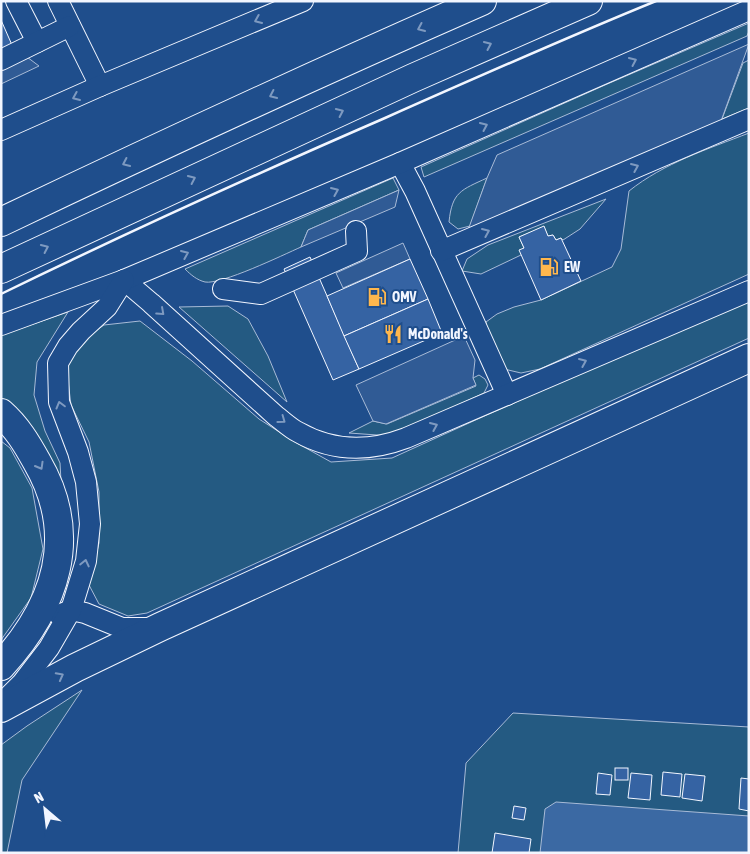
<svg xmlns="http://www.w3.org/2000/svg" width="750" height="854" font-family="'Asap Condensed',sans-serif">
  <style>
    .green { fill: #245a82; stroke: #a8bbd7 }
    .parking { fill: #305b95; stroke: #a8bbd7 }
    .water { fill: #3b69a3; stroke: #a8bbd7 }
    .building { fill: #3563a3; stroke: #f2f6ff }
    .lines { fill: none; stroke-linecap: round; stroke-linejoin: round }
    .minor-casing { stroke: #f2f6ff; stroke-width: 22 }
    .highway-casing { stroke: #f2f6ff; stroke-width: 30 }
    .minor { stroke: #1f4e8c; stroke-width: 20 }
    .highway { stroke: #1f4e8c; stroke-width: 28 }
    .wall { stroke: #f2f6ff; stroke-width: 2.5 }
    .oneway { stroke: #7e9ac0 }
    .labels { text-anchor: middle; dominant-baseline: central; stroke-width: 4; stroke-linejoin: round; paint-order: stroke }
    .poi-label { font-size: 14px; font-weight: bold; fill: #f2f6ff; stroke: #1f4e8c; text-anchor: start }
  </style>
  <rect width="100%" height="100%" fill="#1f4e8c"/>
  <g class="green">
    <polygon points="749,23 749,31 747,36 424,177 421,167 605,85"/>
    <polygon points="749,60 749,108 722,119 743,63"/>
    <path d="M749 133V274L540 369 521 373 504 369 487 333 486 322 497 314 514 307 541 300 612 267 621 249 629 191C664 163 708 149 749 133Z"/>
    <path d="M393 178 399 190 308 230 301 247C283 255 221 285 205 282 197 280 191 275 185 269Z"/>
    <path d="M487 178 470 226 458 229 449 222C452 192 461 190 487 178Z"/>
    <polygon points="606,199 580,229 563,240 561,238 556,240 553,235 548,236 544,227 519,237 524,248 521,255 481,274 462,271 467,259 488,245"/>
    <polygon points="749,299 749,338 147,613 128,616 99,604 89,585 99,543 99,492 89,442 71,405 66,365 81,341 104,325 140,321 192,361 259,419 295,442 331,462 392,458 491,413"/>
    <polygon points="228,306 248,319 268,356 287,402 179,307"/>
    <polygon points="68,312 37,362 34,395 45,431 60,463 62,499 1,403 1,335"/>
    <polygon points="479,375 485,379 488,385 484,393 391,436 349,433 373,421 387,424 476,386 473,378"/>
    <polygon points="1,441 10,448 32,488 43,549 31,598 1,640"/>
    <polygon points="82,690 22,780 7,853 1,853 1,745 27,726"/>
    <polygon points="513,713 749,727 749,853 458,853 466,763"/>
  </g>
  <g class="parking">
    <polygon points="749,44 717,132 464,241 487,178 497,155"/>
    <polygon points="19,51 39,66 1,84 1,60"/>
    <polygon points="399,190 395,207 301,247 308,230"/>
    <polygon points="403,243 410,259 343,288 336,273"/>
    <polygon points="464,336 475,360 473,378 476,385 386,424 373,421 356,385"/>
  </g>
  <polygon class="water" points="556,802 749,816 749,853 540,853 545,809"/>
  <g class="building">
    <polygon points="1,20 12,45 1,50"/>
    <polygon points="544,226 548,236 553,235 556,240 561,238 581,281 541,300 519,250 524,248 519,237"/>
    <polygon points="310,257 359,369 333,380 284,269"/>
    <polygon points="410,259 428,299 344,336 327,296"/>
    <polygon points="428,299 442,333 359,369 344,336"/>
    <rect x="615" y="768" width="13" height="12"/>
    <polygon points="663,772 682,774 680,797 661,795"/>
    <polygon points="598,773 612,775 610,795 596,794"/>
    <polygon points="631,773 652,775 650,800 628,798"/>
    <polygon points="685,774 705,776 702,801 682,798"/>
    <polygon points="741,778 749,779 749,811 739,809"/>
    <polygon points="514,806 526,808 524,820 512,818"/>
    <polygon points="495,833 531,839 529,853 492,853"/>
  </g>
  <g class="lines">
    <g class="minor-casing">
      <g id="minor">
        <polyline points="16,1 37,42"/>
        <polyline points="58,1 100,86"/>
        <polyline points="1,60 70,26"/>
        <polyline points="1,130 100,86 303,1"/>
        <polyline points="400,163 415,191 507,395"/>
        <polyline points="441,251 749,119"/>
        <path d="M124 280 151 303 276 416C283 421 290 428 298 432 333 452 369 452 406 438L749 291"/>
        <polyline points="223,289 261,294 357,251 356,231"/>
        <polyline points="1,325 124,280 400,163 749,10"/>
        <polyline points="59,615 71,610 85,613 122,628 153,628"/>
        <polyline points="5,700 22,683 49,648 71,610 86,561 90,524 86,482 78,452 59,402 58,363 68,346 81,331 107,307 124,280"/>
      </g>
    </g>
    <g class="highway-casing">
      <g id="highway">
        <path d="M1 222C160 146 320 72 482 1"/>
        <polyline points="1,269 413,78 588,1"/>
        <path d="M1 413C17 427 27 444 37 462 80 536 56 606 1 666"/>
        <polyline points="1,708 75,668 160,627 749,358"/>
      </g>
    </g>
    <use href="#minor" class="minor"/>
    <use href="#highway" class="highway"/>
    <path class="wall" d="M1 294C128 232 256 174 385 118 475 78 565 38 656 1"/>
  </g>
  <defs><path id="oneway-chevron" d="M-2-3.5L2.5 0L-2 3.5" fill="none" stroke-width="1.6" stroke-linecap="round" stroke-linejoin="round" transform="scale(1.25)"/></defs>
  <g class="oneway">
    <use href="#oneway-chevron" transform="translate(258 20) rotate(157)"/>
    <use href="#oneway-chevron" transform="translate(421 28) rotate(156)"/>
    <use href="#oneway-chevron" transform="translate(488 45) rotate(-24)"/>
    <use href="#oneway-chevron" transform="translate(633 61) rotate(-24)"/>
    <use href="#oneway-chevron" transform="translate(273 95) rotate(155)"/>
    <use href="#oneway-chevron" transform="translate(76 97) rotate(157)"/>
    <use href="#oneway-chevron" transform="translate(340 112) rotate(-25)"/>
    <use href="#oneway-chevron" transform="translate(484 126) rotate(-24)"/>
    <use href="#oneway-chevron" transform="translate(126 163) rotate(155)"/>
    <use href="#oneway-chevron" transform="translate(635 167) rotate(-23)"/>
    <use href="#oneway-chevron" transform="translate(192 179) rotate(-25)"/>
    <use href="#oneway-chevron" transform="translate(335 191) rotate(-23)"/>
    <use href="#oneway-chevron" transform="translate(486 232) rotate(-23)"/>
    <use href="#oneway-chevron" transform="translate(45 248) rotate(-25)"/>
    <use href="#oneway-chevron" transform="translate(185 254) rotate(-23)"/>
    <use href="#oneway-chevron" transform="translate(161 312) rotate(42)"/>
    <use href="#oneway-chevron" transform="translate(583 362) rotate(-23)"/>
    <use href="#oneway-chevron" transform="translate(60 405) rotate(-105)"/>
    <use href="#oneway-chevron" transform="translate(282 420) rotate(36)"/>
    <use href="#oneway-chevron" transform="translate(434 426) rotate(-23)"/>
    <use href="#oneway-chevron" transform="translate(40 466) rotate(60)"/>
    <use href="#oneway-chevron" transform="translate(85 563) rotate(-77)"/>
    <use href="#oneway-chevron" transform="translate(60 676) rotate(-28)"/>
  </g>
  <defs>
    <g id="fuel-bare" transform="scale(1.5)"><path d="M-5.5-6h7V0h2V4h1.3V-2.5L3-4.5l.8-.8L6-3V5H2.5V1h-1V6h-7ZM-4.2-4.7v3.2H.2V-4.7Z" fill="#ffb74d" stroke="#1f4e8c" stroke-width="2.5" paint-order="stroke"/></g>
    <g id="restaurant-bare" transform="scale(1.5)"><path d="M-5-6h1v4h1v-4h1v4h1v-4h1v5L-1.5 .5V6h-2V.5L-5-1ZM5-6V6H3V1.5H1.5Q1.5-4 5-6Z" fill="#ffb74d" stroke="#1f4e8c" stroke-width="2.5" paint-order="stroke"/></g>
  </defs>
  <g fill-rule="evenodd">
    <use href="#fuel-bare" x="549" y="267"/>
    <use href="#fuel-bare" x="377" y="297"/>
    <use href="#restaurant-bare" x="393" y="334"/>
  </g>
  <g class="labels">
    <g class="poi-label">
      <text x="564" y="267">EW</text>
      <text x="392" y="297">OMV</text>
      <text x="408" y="334">McDonald's</text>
    </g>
  </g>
  <rect width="750" height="854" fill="none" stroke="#f2f6ff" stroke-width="5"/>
  <g transform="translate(45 809) rotate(332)" stroke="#1f4e8c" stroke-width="4" paint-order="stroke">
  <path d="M0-4L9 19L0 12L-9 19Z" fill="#f2f6ff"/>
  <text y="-8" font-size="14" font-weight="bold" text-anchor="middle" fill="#f2f6ff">N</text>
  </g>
</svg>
